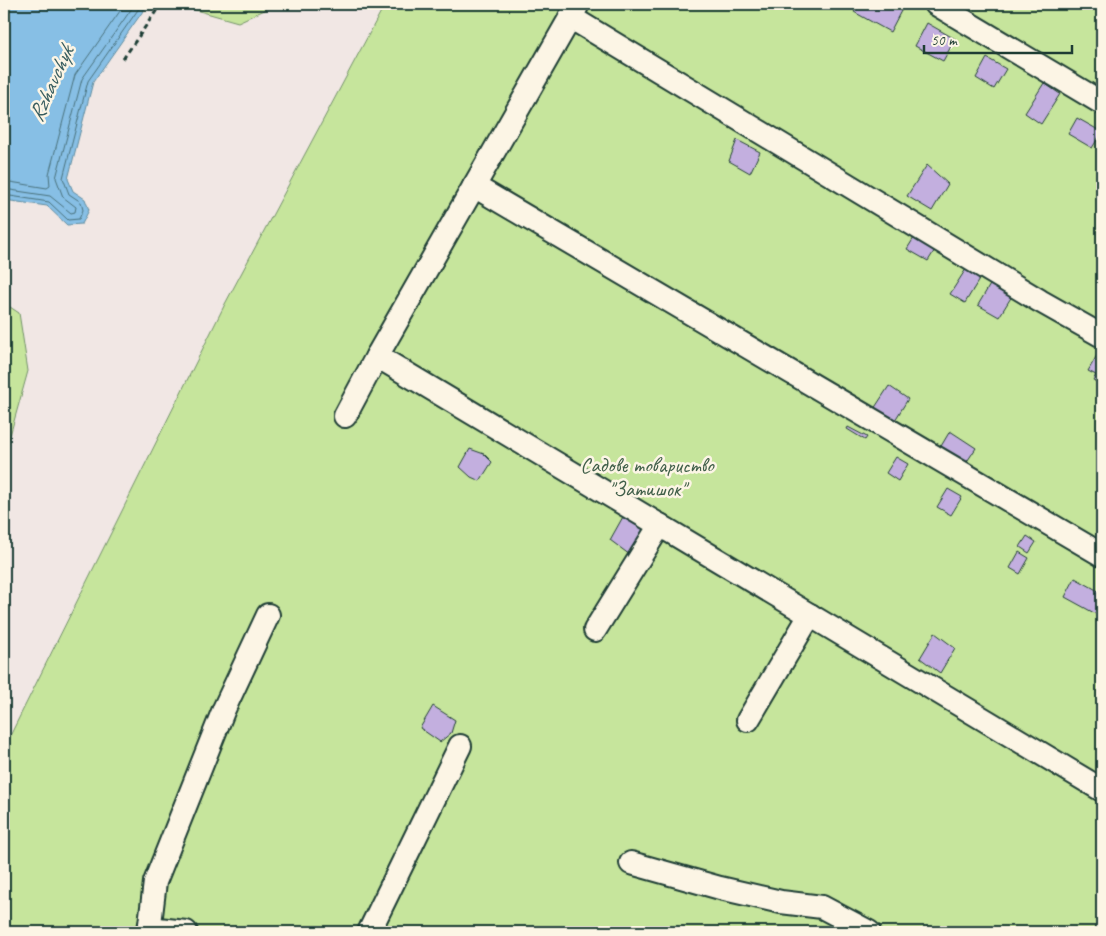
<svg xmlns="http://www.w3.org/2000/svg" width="1106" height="936" font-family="Caveat,sans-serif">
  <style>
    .green { fill: #c6e59c; stroke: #729168 }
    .water { fill: #87bfe5; stroke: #5d8b9e }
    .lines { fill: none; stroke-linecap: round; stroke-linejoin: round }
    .shore { stroke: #49717b; stroke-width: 1 }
    .building { fill: #c3afdf; stroke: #1f3d34 }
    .minor-casing { stroke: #1f3d34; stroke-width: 26 }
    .path { stroke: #1f3d34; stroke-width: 3; stroke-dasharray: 5 4; stroke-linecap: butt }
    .minor { stroke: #fcf5e5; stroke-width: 22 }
    .labels { text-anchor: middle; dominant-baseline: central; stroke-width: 5; stroke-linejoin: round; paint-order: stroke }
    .park-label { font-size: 21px; fill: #405f49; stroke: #fcf5e5 }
    .water-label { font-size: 22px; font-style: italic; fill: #395e60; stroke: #fcf5e5 }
  </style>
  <rect width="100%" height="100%" fill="#f1e7e4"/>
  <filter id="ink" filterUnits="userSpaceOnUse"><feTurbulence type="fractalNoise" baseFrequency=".02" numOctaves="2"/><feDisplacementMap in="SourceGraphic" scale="10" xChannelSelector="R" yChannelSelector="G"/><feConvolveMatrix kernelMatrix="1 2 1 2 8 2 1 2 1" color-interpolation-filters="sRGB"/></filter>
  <g filter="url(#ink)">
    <g class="green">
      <polygon points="191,4 278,4 238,22 192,9"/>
      <polygon points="385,4 1102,4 1102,908 1094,932 4,932 4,748 225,304"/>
      <polygon points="4,303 19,313 28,371 4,457"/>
    </g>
    <polygon class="water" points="4,4 148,4 93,82 68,179 73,191 85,199 89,210 82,224 67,225 47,206 4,200"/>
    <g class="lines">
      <g class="shore">
        <polyline points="4,181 47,188 50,186 49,174 75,75 125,4"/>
        <polyline points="4,189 50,196 71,213 75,212 76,207 63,197 56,178 82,79 135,4"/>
        <polyline points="4,195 49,202 68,220 79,219 83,210 81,202 69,194 63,178 88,81 142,4"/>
      </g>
    </g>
    <g class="building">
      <polygon points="859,4 893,4 902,9 890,32 854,12"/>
      <polygon points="927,23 955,39 943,61 915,46"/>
      <polygon points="987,58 1006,69 994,89 976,78"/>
      <polygon points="1044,83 1060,94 1041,124 1025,113"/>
      <polygon points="1077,118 1102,132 1092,148 1068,134"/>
      <polygon points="737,140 760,152 750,173 729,161"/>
      <polygon points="927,165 948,184 932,211 907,196"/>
      <polygon points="917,233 938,245 928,261 907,249"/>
      <polygon points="966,269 980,278 965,303 950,294"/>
      <polygon points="991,283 1012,296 999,317 978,305"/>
      <polygon points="1100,350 1102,352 1102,385 1093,380 1096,375 1088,371"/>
      <polygon points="889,386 908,399 892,425 872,412"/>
      <polygon points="848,427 867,437 865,440 847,429"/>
      <polygon points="950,431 976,448 962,469 937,453"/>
      <polygon points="470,449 484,454 492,462 480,481 471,477 460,467"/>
      <polygon points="896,457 908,464 898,481 886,473"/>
      <polygon points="948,489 962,497 951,515 937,507"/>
      <polygon points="624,515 636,522 644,531 630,555 610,540"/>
      <polygon points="1027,536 1036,542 1029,553 1020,547"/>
      <polygon points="1019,552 1029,558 1020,574 1010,568"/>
      <polygon points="1075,578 1102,593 1102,603 1096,614 1065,597"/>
      <polygon points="935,633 955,648 940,673 920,658"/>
      <polygon points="433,706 455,720 451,733 440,742 420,728"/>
    </g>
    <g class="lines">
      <g class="minor-casing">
        <g id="minor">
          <polyline points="936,4 1102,103"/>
          <polyline points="570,17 1040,301 1102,336"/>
          <polyline points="474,186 1102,555"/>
          <polyline points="377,356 1102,790"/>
          <polyline points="345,416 377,356 577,6"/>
          <polyline points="595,630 660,525"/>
          <polyline points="748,720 810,615"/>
          <polyline points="631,863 720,888 781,902 822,907 869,932"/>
          <polyline points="149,928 186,932"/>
          <polyline points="149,932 155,882 224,709 268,615"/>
          <polyline points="369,932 460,746"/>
        </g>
      </g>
      <polyline class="path" points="123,59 161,4"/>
      <use href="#minor" class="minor"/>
    </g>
  </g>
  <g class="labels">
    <g class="park-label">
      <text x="647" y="465">Садове товариство<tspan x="647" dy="24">"Затишок"</tspan></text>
    </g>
    <g class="water-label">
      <text transform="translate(51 84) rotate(-66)">Rzhavchyk</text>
    </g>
  </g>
  <rect width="1106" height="936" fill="none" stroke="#fcf5e5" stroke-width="20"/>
  <rect x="10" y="10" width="1086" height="916" fill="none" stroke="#1f3d34" stroke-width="2" filter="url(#ink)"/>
  <path d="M924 45v8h148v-8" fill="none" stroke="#1f3d34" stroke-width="2.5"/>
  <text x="931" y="45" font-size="15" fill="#1f3d34" stroke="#fcf5e5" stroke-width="4" paint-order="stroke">50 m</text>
</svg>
